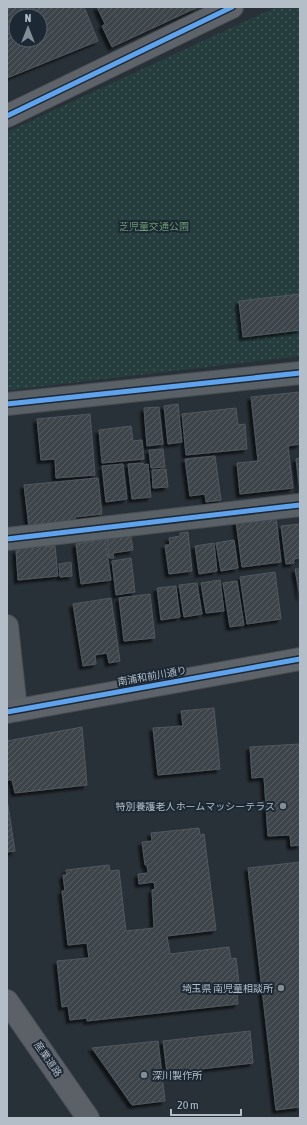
<svg xmlns="http://www.w3.org/2000/svg" width="307" height="1125" font-family="'Asap Condensed','Noto Sans JP',sans-serif">
  <style>
    .park { fill: url(#park-dots) }
    .building { fill: url(#building-hatch); stroke: #51585f; fill-rule: evenodd; filter: url(#shadow) }
    .lines { fill: none; stroke-linecap: round; stroke-linejoin: round }
    .street-casing { stroke: #474d53; stroke-width: 24 }
    .secondary-casing { stroke: #474d53; stroke-width: 24 }
    .primary-casing { stroke: #474e55; stroke-width: 24 }
    .street { stroke: #596066; stroke-width: 22 }
    .secondary { stroke: #5e636a; stroke-width: 22 }
    .primary { stroke: #5c6167; stroke-width: 22 }
    .cycleway-casing { stroke: #1c2833; stroke-width: 8 }
    .cycleway { stroke: #60a3ed; stroke-width: 5 }
    .poi-dot { fill: #838d96; stroke: #1c2833; stroke-width: 1.5 }
    .labels { text-anchor: middle; dominant-baseline: central; stroke-width: 4; stroke-linejoin: round; paint-order: stroke }
    .park-label { font-size: 10px; fill: #6a9a6f; stroke: #1c2833 }
    .street-label { font-size: 10px; fill: #b3bec9; stroke: #1c2833 }
    .poi-label { font-size: 10px; fill: #b3bec9; stroke: #1c2833; text-anchor: end }
  </style>
  <defs>
    <pattern id="park-dots" width="8" height="8" patternUnits="userSpaceOnUse"><rect width="8" height="8" fill="#263d3e"/><path d="M2 2h.1M6 6h.1" fill="none" stroke="#435759" stroke-width="1.8" stroke-linecap="round"/></pattern>
    <pattern id="building-hatch" width="6" height="6" patternUnits="userSpaceOnUse"><rect width="6" height="6" fill="#3e454b"/><path d="M-1 1l2-2M0 6l6-6M5 7l2-2" fill="none" stroke="#585e64"/></pattern>
    <filter id="shadow"><feDropShadow dx="-3.5" dy="3.5" stdDeviation="1" flood-color="#0009"/></filter>
  </defs>
  <rect width="100%" height="100%" fill="#293138"/>
  <polygon class="park" points="276,7 300,7 300,356 10,390 7,388 7,132"/>
  <g class="building">
    <path d="M7 7H84L98 41 7 78ZM16 16H40V40H16Z"/>
    <polygon points="97,7 198,7 112,47 102,26 105,24"/>
    <polygon points="300,294 300,330 243,337 239,301"/>
    <polygon points="300,392 300,444 288,446 293,488 240,494 237,463 258,461 251,397"/>
    <polygon points="178,404 182,442 168,444 164,406"/>
    <polygon points="159,407 163,444 147,446 144,408"/>
    <polygon points="236,408 238,425 245,424 247,449 186,455 182,414"/>
    <polygon points="90,414 95,475 56,478 55,459 41,460 37,419"/>
    <polygon points="131,426 133,441 142,440 144,459 102,463 99,430"/>
    <polygon points="163,449 165,467 151,468 149,450"/>
    <polygon points="215,456 221,500 206,502 205,494 190,496 185,459"/>
    <polygon points="300,458 300,491 296,459"/>
    <polygon points="143,463 144,465 148,464 151,497 132,499 128,464"/>
    <polygon points="123,464 127,499 106,502 102,466"/>
    <polygon points="166,469 168,487 153,488 152,470"/>
    <polygon points="98,478 102,514 75,517 76,523 29,527 24,485"/>
    <polygon points="276,516 281,562 242,567 236,521"/>
    <polygon points="300,524 300,558 294,559 294,563 286,564 281,526"/>
    <polygon points="130,531 133,550 113,553 114,558 109,558 106,534"/>
    <polygon points="188,532 192,571 169,574 165,545 170,545 169,538 180,536 180,533"/>
    <polygon points="105,539 111,580 81,584 76,544"/>
    <polygon points="234,540 238,568 221,571 216,543"/>
    <polygon points="42,542 43,547 55,546 58,576 18,580 16,550 20,550 20,544"/>
    <polygon points="214,543 217,571 199,574 195,546"/>
    <polygon points="131,558 135,592 116,595 112,561"/>
    <polygon points="71,562 72,576 60,577 59,564"/>
    <polygon points="295,569 300,569 300,597"/>
    <polygon points="275,572 281,619 247,624 240,577"/>
    <polygon points="220,580 224,611 206,613 201,583"/>
    <polygon points="237,581 244,625 230,627 223,583"/>
    <polygon points="197,583 202,614 184,617 179,585"/>
    <polygon points="176,586 180,617 161,620 157,588"/>
    <polygon points="150,594 155,638 124,641 119,598"/>
    <polygon points="111,598 120,661 109,663 107,653 95,655 96,664 83,666 73,604"/>
    <polygon points="214,708 220,769 158,775 153,728 183,726 181,711"/>
    <polygon points="82,727 87,785 15,793 12,780 7,780 7,741"/>
    <polygon points="300,744 300,845 291,846 290,835 268,836 264,777 252,778 250,747"/>
    <polygon points="7,799 15,851 7,852"/>
    <polygon points="199,828 200,835 204,834 216,930 167,936 170,954 229,947 231,959 236,958 240,992 237,992 238,1004 87,1021 87,1018 70,1020 68,1006 62,1007 57,961 89,958 87,943 68,945 62,891 65,891 63,875 67,875 66,870 109,865 110,871 119,870 126,931 154,928 152,890 155,889 154,882 139,884 138,874 148,873 147,865 145,865 142,842 152,841 151,833"/>
    <polygon points="300,862 300,1107 276,1110 248,868"/>
    <polygon points="250,1031 253,1063 167,1073 163,1041"/>
    <polygon points="158,1041 165,1101 132,1105 92,1048"/>
  </g>
  <g class="lines">
    <g class="street-casing">
      <g id="street">
        <polyline points="7,404 300,373"/>
        <polyline points="7,539 300,505"/>
        <polyline points="7,626 16,710"/>
      </g>
    </g>
    <g class="secondary-casing">
      <g id="secondary">
        <polyline points="7,116 232,7"/>
        <polyline points="7,712 300,659"/>
      </g>
    </g>
    <g class="primary-casing">
      <polyline id="primary" points="7,1001 88,1118"/>
    </g>
    <use href="#street" class="street"/>
    <use href="#secondary" class="secondary"/>
    <use href="#primary" class="primary"/>
    <g class="cycleway-casing">
      <g id="cycleway">
        <polyline points="7,116 232,7"/>
        <polyline points="7,404 300,373"/>
        <polyline points="7,539 300,505"/>
        <polyline points="7,712 300,659"/>
      </g>
    </g>
    <use href="#cycleway" class="cycleway"/>
  </g>
  <g class="poi-dot">
    <circle cx="283" cy="806" r="4"/>
    <circle cx="281" cy="988" r="4"/>
    <circle cx="144" cy="1075" r="4"/>
  </g>
  <g class="labels">
    <g class="park-label">
      <text x="154" y="226">芝児童交通公園</text>
    </g>
    <g class="street-label">
      <text transform="translate(152 676) rotate(-10)">南浦和前川通り</text>
      <text transform="translate(48 1059) rotate(55)">産業道路</text>
    </g>
    <g class="poi-label">
      <text x="275" y="806">特別養護老人ホームマッシーテラス</text>
      <text x="273" y="988">埼玉県 南児童相談所</text>
      <text x="152" y="1075" text-anchor="start">深川製作所</text>
    </g>
  </g>
  <rect width="307" height="1125" fill="none" stroke="#b3bec9" stroke-width="16"/>
  <g transform="translate(28 28)"><circle r="19" fill="#1c2833" stroke="#58646f"/>
  <path d="M0-3L7 15L0 10L-7 15Z" fill="#838d96"/>
  <text y="-6" font-size="11" font-weight="bold" text-anchor="middle" fill="#b3bec9">N</text>
  </g>
  <path d="M171 1109v6h70v-6" fill="none" stroke="#b3bec9" stroke-width="2"/>
  <text x="177" y="1109" font-size="12" fill="#b3bec9" stroke="#1c2833" stroke-width="3" paint-order="stroke">20 m</text>
</svg>
